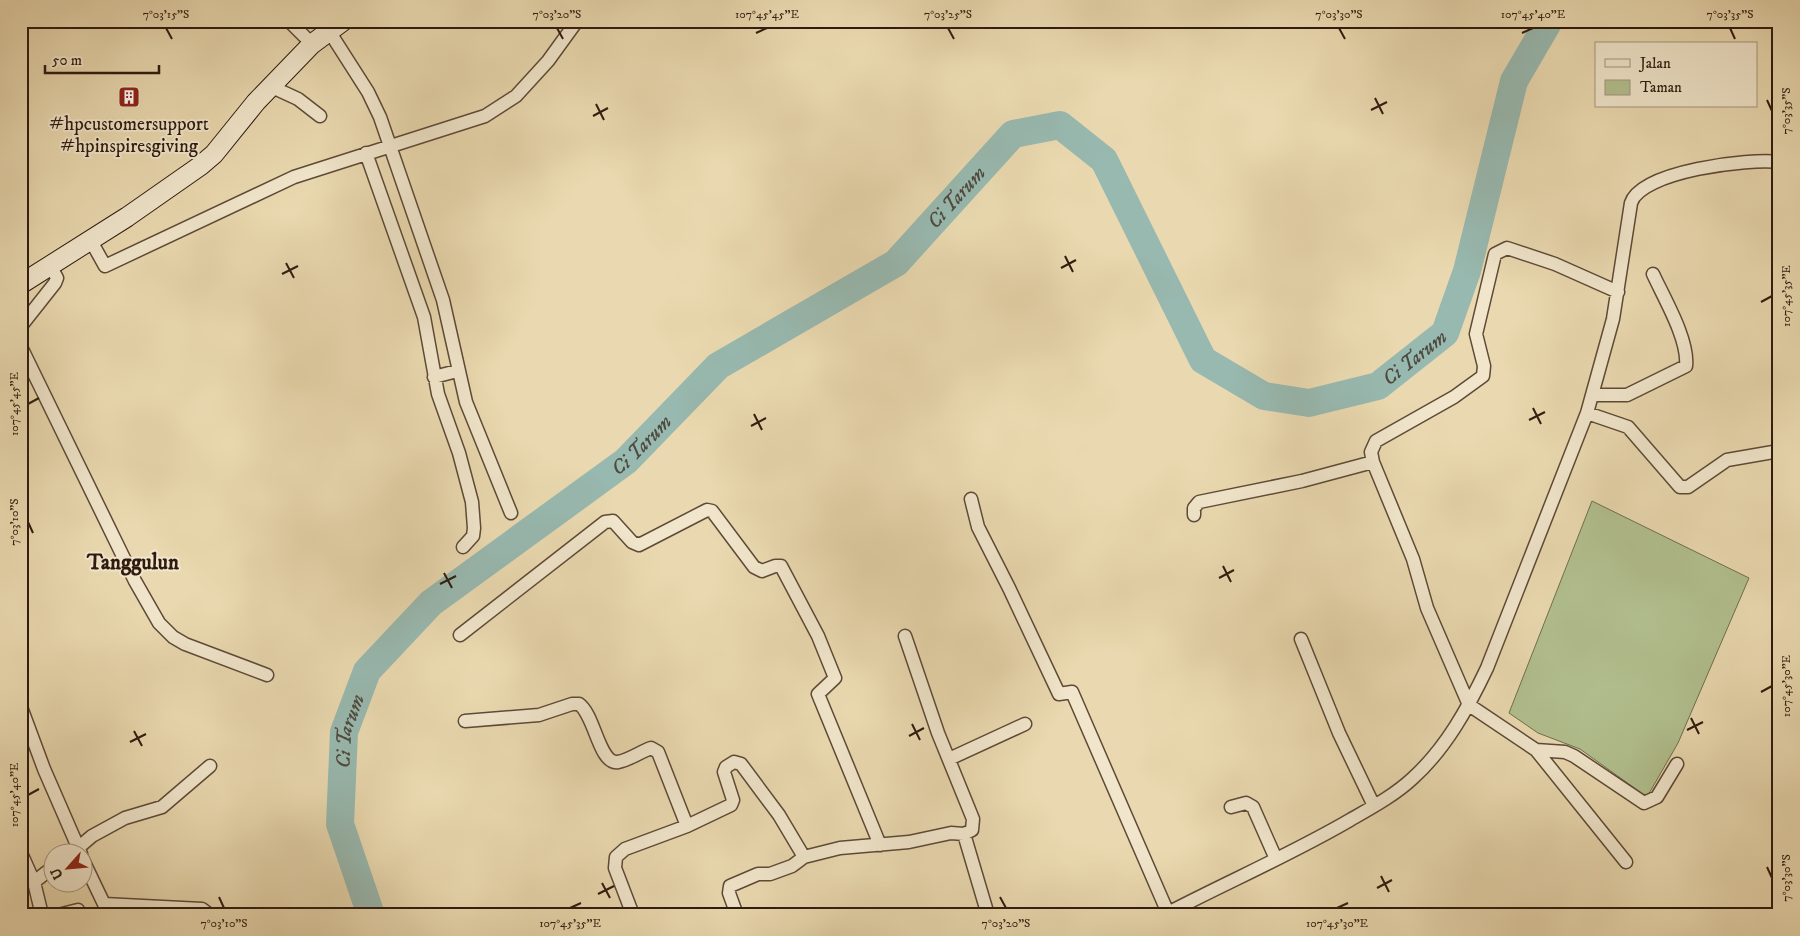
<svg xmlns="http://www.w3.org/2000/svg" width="1800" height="936" font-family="'IM FELL DW Pica',serif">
	<rect width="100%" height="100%" fill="#ead9b0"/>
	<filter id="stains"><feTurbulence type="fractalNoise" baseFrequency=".004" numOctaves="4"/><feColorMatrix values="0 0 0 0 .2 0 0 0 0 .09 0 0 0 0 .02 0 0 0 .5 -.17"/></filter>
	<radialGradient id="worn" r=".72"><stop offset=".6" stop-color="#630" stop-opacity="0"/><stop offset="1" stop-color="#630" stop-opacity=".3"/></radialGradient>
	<!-- green -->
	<path fill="#b2c08f" stroke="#706e4f" d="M1592 501 1749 578 1678 743 1647 797 1580 749 1538 733 1509 713Z"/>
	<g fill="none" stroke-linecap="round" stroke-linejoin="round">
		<!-- river -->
		<path stroke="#98b9b0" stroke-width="28" id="s1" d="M371 915 340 824 344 732 367 671 431 603 626 461 718 366 896 263 1013 134 1060 125 1104 160 1203 360 1264 396 1309 403 1378 386 1445 333 1467 271 1514 81 1549 21"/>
		<!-- street casing -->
		<g stroke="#5d4a37" stroke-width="15">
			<path id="street" d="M289 21 312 44
				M329 31 368 92 380 117 443 300 466 402 511 513
				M272 87 298 99 320 116
				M366 153 424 317 438 394 459 453 472 502 474 528 473 536 463 547
				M91 241 105 266 294 177 485 116 516 96 548 61 577 21
				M1618 292 1555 264 1507 248 1495 254 1476 334 1484 366 1483 376 1454 397 1376 441 1371 452 1373 462 1413 559 1427 608 1469 705 1536 750 1626 862
				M21 326 55 283 57 278 51 267
				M21 347 135 581 159 623 173 637 185 644 267 675
				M434 377 457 371
				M1592 395H1627L1686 366C1689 340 1664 298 1653 274
				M1587 413 1628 427 1680 487H1688L1727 460 1779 451
				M971 499 978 527 1009 588 1059 694 1072 692 1168 913
				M1194 515V508L1199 502 1302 481 1373 462
				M460 635 605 522 613 521 632 542 639 545 707 510 712 511 754 567 762 571 775 566H781L818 636 835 678 818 694 880 845
				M905 636 938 733 973 819 972 830 964 834 988 915
				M1301 639 1339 733 1374 806
				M21 707 44 769 81 854
				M465 721 539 715 572 704H579C595 715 599 765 618 762 629 760 640 752 651 748L658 752 687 826
				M1536 750 1565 752 1574 756 1644 803 1657 797 1677 764
				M949 759 1025 724
				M1231 807 1246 803 1253 807 1276 859
				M21 853 34 882
				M71 854 92 836 125 818 162 807 210 766
				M82 858 104 904 202 909 210 915
				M42 915 34 882 52 868
				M58 915 78 910
				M633 915 615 868 616 857 625 849 687 826 731 805 733 800 724 772 726 767 734 762 741 764 779 815 804 857
				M737 915 729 893 730 886 758 874H770L792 866 804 857 840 848 909 842 951 833 964 834
				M1164 915C1225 883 1290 855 1350 820 1371 808 1395 795 1413 778 1446 748 1468 708 1487 668L1587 413 1613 319 1631 203C1641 171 1749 158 1779 162"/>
		</g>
		<!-- secondary casing -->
		<g stroke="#2e1b0f" stroke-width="21">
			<path id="secondary" d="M21 284 127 217 200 166 214 154 256 102 312 44 343 21"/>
		</g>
		<!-- street -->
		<use href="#street" stroke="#f1e6cc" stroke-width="12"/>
		<!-- secondary -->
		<use href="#secondary" stroke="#f1e6cc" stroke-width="19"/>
	</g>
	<!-- ticks -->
	<path fill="none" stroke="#2e1b0f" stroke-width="2" d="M166 28 172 39M557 28 563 39M948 28 954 39M1339 28 1345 39M1730 28 1735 39M756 33 767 28M1522 33 1533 28M1375 98 1383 114M1767 100 1772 111M596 104 604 120M1371 110 1387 102M593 116 608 108M1065 256 1073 272M286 263 294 278M1061 268 1076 260M282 274 298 266M1761 302 1772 296M28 404 39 398M1533 408 1541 424M754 414 762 430M1529 420 1545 412M751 426 766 418M28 522 33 533M1223 566 1231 582M444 573 452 588M1219 578 1234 570M440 584 456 576M1761 692 1772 686M1691 718 1699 734M912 724 920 740M1687 730 1703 722M134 731 142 746M909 736 924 728M130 742 146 734M28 795 39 789M1767 867 1772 878M1381 876 1389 892M602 883 610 898M1377 888 1392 880M598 894 614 886M219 897 224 908M1000 897 1006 908M570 908 581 903M1337 908 1348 903"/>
	<!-- icons -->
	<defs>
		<g id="building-square" transform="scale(1.125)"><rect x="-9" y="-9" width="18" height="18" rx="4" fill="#8f2418" stroke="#f1e6cc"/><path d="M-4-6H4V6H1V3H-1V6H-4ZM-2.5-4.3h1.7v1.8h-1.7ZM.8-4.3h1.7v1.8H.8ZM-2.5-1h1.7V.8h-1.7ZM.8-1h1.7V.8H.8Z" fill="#fff"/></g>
	</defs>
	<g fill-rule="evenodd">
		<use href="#building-square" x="129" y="97"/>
	</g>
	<g text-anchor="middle" stroke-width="4" stroke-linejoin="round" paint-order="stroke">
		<!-- poi labels -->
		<g font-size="19" fill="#2e1b0f" stroke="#f1e6cc">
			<text x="129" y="130">#hpcustomersupport<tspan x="129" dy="22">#hpinspiresgiving</tspan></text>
		</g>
		<!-- water labels -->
		<g font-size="20" font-style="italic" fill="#4e4a3f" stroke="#f1e6cc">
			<text dy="7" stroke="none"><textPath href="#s1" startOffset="1015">Ci Tarum</textPath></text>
			<text dy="7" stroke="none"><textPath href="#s1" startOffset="1661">Ci Tarum</textPath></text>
			<text dy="7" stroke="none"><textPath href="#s1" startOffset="610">Ci Tarum</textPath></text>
			<text dy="7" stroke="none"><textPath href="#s1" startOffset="190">Ci Tarum</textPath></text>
		</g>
		<!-- quarter labels -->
		<g font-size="21" font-weight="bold" fill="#2e1b0f" stroke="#f1e6cc">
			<text x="133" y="569">Tanggulun</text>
		</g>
	</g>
	<!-- margin -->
	<rect width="1800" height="936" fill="none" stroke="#ead9b0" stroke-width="55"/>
	<!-- legend -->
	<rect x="1595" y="42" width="162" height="65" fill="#f1e6cc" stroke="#a39580"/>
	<rect x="1605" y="59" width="25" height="8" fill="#f1e6cc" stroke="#a39580"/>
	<text x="1640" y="68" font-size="15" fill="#2e1b0f">Jalan</text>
	<rect x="1605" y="80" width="25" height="15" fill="#b2c08f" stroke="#a39580"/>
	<text x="1640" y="92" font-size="15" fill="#2e1b0f">Taman</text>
	<!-- north arrow -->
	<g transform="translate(68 868) rotate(243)"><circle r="24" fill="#f1e6cc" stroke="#a39580"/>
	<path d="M0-4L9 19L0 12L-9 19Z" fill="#8f2418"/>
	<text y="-8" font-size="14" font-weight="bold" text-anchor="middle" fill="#2e1b0f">U</text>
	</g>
	<!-- scale -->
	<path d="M45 65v8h114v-8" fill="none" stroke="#2e1b0f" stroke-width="2.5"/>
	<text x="52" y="65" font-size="15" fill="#2e1b0f" stroke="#f1e6cc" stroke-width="4" paint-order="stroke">50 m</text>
	<rect x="28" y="28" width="1744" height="880" fill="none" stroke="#2e1b0f" stroke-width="2"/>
	<g font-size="12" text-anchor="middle" fill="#2e1b0f">
		<text x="166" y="18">7°03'15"S</text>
		<text x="557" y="18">7°03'20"S</text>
		<text x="767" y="18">107°45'45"E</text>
		<text x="948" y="18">7°03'25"S</text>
		<text x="1339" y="18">7°03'30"S</text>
		<text x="1533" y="18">107°45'40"E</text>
		<text x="1730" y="18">7°03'35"S</text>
		<text transform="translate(1786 111) rotate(-90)" y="4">7°03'35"S</text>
		<text transform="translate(1786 296) rotate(-90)" y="4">107°45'35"E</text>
		<text transform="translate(14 404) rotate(-90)" y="4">107°45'45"E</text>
		<text transform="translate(14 522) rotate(-90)" y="4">7°03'10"S</text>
		<text transform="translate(1786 686) rotate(-90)" y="4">107°45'30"E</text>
		<text transform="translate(14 795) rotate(-90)" y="4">107°45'40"E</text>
		<text transform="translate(1786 878) rotate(-90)" y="4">7°03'30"S</text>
		<text x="224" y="927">7°03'10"S</text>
		<text x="570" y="927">107°45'35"E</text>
		<text x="1006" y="927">7°03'20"S</text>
		<text x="1337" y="927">107°45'30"E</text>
	</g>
	<rect width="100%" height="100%" filter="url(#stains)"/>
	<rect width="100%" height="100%" fill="url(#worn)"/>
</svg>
